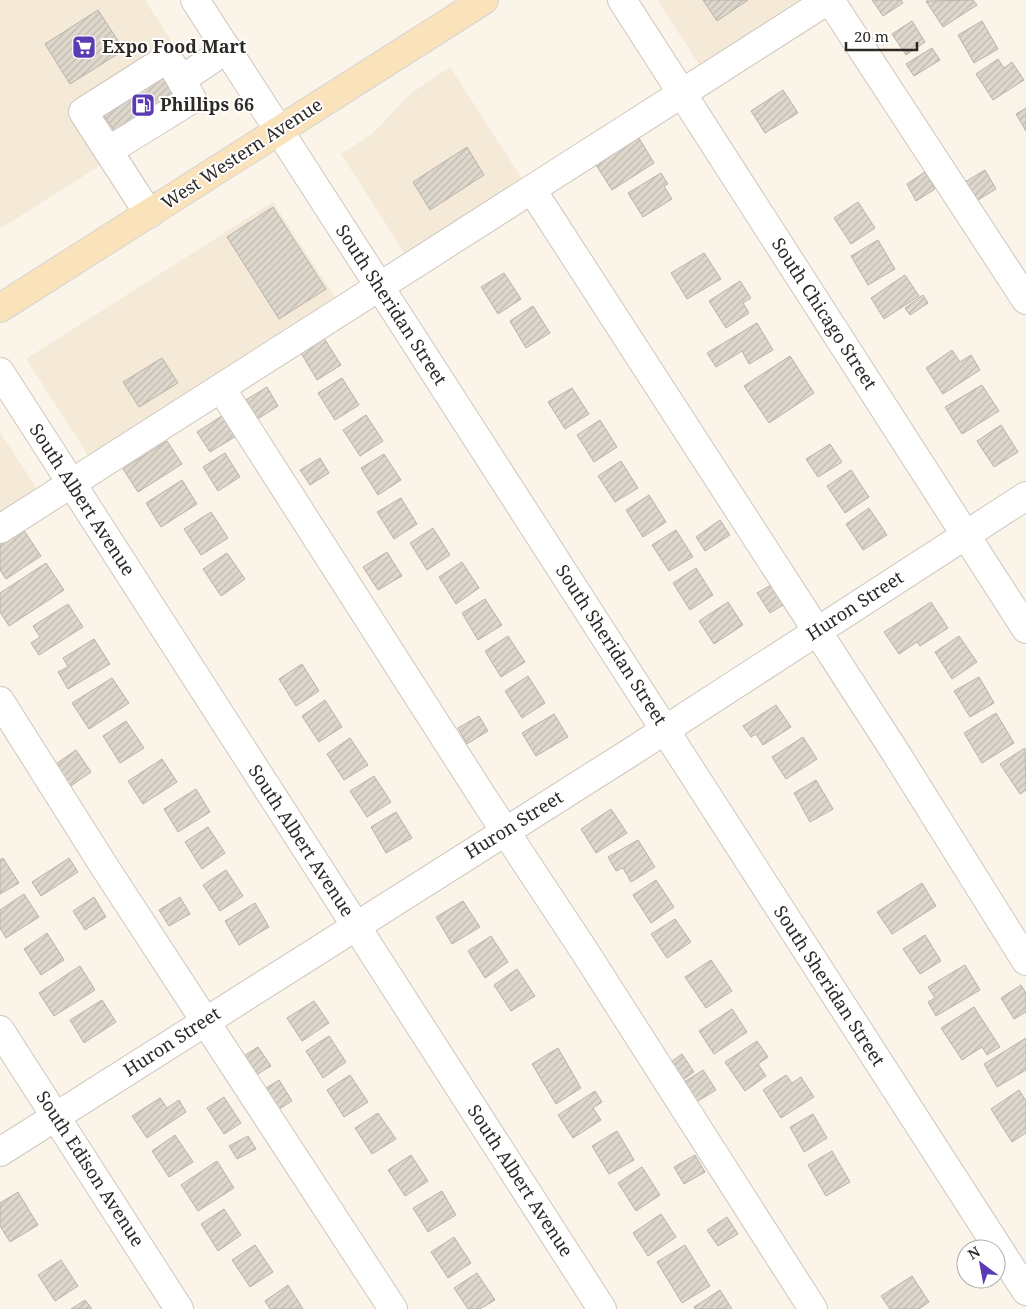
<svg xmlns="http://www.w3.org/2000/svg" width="1026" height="1309" font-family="'Noto Serif',serif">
	<defs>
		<pattern id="building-hatch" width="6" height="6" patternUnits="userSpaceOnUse" patternTransform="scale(1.25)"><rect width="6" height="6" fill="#ddd7cc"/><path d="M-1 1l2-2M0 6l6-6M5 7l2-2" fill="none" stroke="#beb9af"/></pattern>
	</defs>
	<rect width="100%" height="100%" fill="#fbf4e9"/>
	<!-- built -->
	<path fill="#f5ead8" d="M0 0H145L208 97 0 229Z
		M657 0H817L705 73Z
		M450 67 524 182 407 257 341 154 373 133 410 94Z
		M273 202 337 300 90 458 26 359Z
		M0 432 39 492 0 516Z"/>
	<!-- building -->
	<path fill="url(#building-hatch)" stroke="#bab3a9" d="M703 0H748L717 21Z
		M872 0H901L903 3 883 16Z
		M973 0 977 5 943 27 926 1Z
		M98 10 124 50 70 84 45 44Z
		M912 21 925 42 906 55 892 34Z
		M982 21 998 49 974 63 958 35Z
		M932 48 940 60 914 76 906 64Z
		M998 59 1004 68 1012 62 1024 80 993 100 976 74Z
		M168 74 182 94 118 136 104 116Z
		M783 90 798 113 765 133 751 111Z
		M1026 108V131L1016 114Z
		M639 138 654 163 612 190 596 165Z
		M467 147 484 175 430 210 413 182Z
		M985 170 996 189 971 204 960 185Z
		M925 172 935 189 916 201 907 184Z
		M661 173 668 184 664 186 672 199 643 217 628 193Z
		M858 202 875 228 851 244 834 218Z
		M273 207 326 289 279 319 227 237Z
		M878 240 895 269 868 285 851 256Z
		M704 253 721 279 687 299 671 273Z
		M504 273 521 299 498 314 481 287Z
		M905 275 919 296 884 319 871 298Z
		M740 281 751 298 743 303 749 313 726 328 709 301Z
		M923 295 928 303 910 315 905 308Z
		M533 306 550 333 526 348 510 321Z
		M757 323 773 350 749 364 742 351 716 367 707 353Z
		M324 338 341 365 317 380 301 353Z
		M952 350 960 362 971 355 980 370 943 394 926 368Z
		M790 356 814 393 769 423 744 386Z
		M162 358 178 383 139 407 123 382Z
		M342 378 359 405 335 420 318 393Z
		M982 385 999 411 962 434 945 407Z
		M267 387 278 406 253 422 241 403Z
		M572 388 589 414 565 429 548 402Z
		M225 414 238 435 210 452 197 432Z
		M366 415 383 441 360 456 343 430Z
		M600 420 617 447 594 462 577 435Z
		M1001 425 1018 452 994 467 977 441Z
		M167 441 182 464 138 492 123 469Z
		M830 444 842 462 818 477 806 459Z
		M225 453 240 477 218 491 203 467Z
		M384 454 401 480 378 495 361 468Z
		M320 458 329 473 310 485 300 470Z
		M621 461 638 488 615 502 598 476Z
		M851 470 869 497 845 513 827 486Z
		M182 480 197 504 161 527 146 503Z
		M649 495 666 522 643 537 626 510Z
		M401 498 417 524 394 539 377 512Z
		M869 508 887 535 863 550 846 524Z
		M211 512 228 538 201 555 184 529Z
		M720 520 730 535 705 551 696 537Z
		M21 526 41 556 6 579 0 570V540Z
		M433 528 450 555 427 570 410 543Z
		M676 530 693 557 669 571 652 545Z
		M387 552 402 576 378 590 363 567Z
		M227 553 245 579 221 596 203 569Z
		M462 562 479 588 456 604 439 577Z
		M46 563 64 590 9 626 0 612V593Z
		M696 568 713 595 690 610 673 583Z
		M771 585 783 605 770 613 757 593Z
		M485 599 502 625 478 640 462 613Z
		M728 602 743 625 714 644 699 621Z
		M931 602 948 628 920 646 917 642 899 654 884 632Z
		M68 604 83 627 39 655 31 643 40 637 33 626Z
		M508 636 525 662 501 677 485 651Z
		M959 636 977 662 952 679 935 652Z
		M94 639 110 664 68 689 58 672 68 667 63 658Z
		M302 664 319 691 296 706 279 679Z
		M528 676 545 703 522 718 505 691Z
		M979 677 994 703 970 717 954 691Z
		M112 678 129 703 89 729 72 703Z
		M325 700 342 727 319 742 302 716Z
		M776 705 791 727 763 745 756 734 751 737 743 726Z
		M996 713 1014 743 982 763 964 733Z
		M554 714 568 737 536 756 522 733Z
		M479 716 488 731 467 744 458 728Z
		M126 721 144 748 120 763 103 736Z
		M803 737 817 759 786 779 772 757Z
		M350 738 368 765 344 780 327 754Z
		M1025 748 1026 790 1020 794 1000 764Z
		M76 750 91 772 68 788 53 766Z
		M162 759 177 782 143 804 128 781Z
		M374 776 391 802 367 817 350 791Z
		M816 780 833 809 810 822 794 793Z
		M196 789 210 812 178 832 164 809Z
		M611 809 627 833 596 853 581 829Z
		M396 812 412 838 386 853 371 827Z
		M208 827 225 853 202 869 185 842Z
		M638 840 655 867 631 882 623 868 616 871 608 857Z
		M3 858 19 883 0 894V860Z
		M69 858 78 872 41 896 32 882Z
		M226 870 243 896 220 911 203 885Z
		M656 880 674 907 651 923 633 895Z
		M922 883 936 906 892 934 877 912Z
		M24 894 39 917 6 938 0 928V910Z
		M94 897 106 917 85 930 73 911Z
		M180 897 190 914 169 926 159 910Z
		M463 901 480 927 452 944 436 917Z
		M255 903 269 927 239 945 225 921Z
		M675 919 691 942 667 958 651 934Z
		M47 933 64 960 41 975 24 949Z
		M925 935 941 961 920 974 903 949Z
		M491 936 508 962 485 978 468 951Z
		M711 960 732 991 706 1008 685 977Z
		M965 965 980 990 936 1016 928 1002 935 998 928 987Z
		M80 966 95 990 54 1016 39 993Z
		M517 969 535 996 511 1011 494 985Z
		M1021 985 1026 993V1012L1014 1019 1001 998Z
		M102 1000 116 1022 84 1043 70 1020Z
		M314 1001 329 1023 302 1041 287 1018Z
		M974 1007 1000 1047 987 1055 982 1047 962 1060 941 1028Z
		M732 1009 747 1032 714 1054 699 1031Z
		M329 1036 346 1062 323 1078 306 1051Z
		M1026 1038V1070L997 1087 984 1064Z
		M757 1041 768 1057 758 1064 766 1076 745 1091 725 1062Z
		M258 1047 271 1066 251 1078 239 1059Z
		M558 1048 581 1088 556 1104 532 1064Z
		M682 1054 694 1072 676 1085 664 1067Z
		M703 1070 716 1090 693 1104 681 1084Z
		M350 1075 368 1102 344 1117 327 1090Z
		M786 1075 792 1083 801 1077 814 1097 781 1118 763 1090Z
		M279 1080 292 1101 273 1113 260 1092Z
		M1019 1090 1026 1101V1133L1012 1142 991 1109Z
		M595 1091 602 1102 593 1108 601 1120 573 1138 558 1115Z
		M224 1097 241 1123 224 1134 207 1108Z
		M160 1098 167 1108 179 1100 186 1112 147 1138 132 1116Z
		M378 1113 396 1139 372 1154 355 1128Z
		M813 1114 827 1138 804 1152 790 1127Z
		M617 1131 634 1160 609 1174 592 1146Z
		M175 1135 193 1162 169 1177 152 1151Z
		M248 1136 256 1149 237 1159 229 1146Z
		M832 1151 850 1182 826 1196 808 1165Z
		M411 1155 428 1181 405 1196 388 1170Z
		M695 1155 705 1172 684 1184 674 1167Z
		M217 1161 234 1188 198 1211 181 1185Z
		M642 1167 660 1195 636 1211 618 1183Z
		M442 1191 456 1215 428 1232 413 1208Z
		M18 1192 38 1225 10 1242 0 1226V1203Z
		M224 1209 241 1235 218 1251 201 1224Z
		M661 1214 676 1237 648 1256 633 1233Z
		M727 1217 738 1234 718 1246 707 1230Z
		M454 1237 471 1263 448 1278 431 1252Z
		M255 1245 273 1272 250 1287 232 1260Z
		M685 1245 710 1286 682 1303 657 1262Z
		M61 1260 78 1286 55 1301 38 1275Z
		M477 1273 495 1300 480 1309H468L454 1288Z
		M912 1276 929 1302 919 1309H890L881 1296Z
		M288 1285 303 1309H270L265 1301Z
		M720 1290 732 1309H695L694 1307Z
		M85 1300 92 1309H71Z"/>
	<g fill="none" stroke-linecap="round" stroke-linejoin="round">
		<!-- minor casing -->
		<g stroke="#cec7bd" stroke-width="30">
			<path id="minor" d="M195 0 1026 1291
				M622 0 1026 629
				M830 0 1026 300
				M108 151 192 99 181 80
				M532 190 894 750 1026 961
				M149 214 83 112 168 58 181 80 227 49
				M0 372 602 1309
				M221 388 484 799 585 952 813 1309
				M0 529 828 0
				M0 701 104 866 393 1309
				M0 1030 179 1309
				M0 1152 631 752 1026 496"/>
		</g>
		<!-- major casing -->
		<g stroke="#d5d4d4" stroke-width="30">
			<path id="major" d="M0 308 484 0"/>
		</g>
		<!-- minor -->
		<use href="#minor" stroke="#fff" stroke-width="28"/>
		<!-- major -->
		<use href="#major" stroke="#fae2bb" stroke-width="28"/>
	</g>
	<!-- icons -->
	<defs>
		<g id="supermarket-square" transform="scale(1.25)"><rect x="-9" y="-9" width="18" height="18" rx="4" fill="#5b3bb4" stroke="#fff"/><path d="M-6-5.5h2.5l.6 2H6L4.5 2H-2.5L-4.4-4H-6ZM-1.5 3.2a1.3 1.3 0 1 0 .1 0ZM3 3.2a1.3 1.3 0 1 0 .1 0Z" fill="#fff"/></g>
		<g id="fuel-square" transform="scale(1.25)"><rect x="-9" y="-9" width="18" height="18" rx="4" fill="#5b3bb4" stroke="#fff"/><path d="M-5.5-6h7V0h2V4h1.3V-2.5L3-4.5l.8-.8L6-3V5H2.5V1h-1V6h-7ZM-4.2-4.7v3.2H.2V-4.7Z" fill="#fff"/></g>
	</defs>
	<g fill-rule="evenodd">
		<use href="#supermarket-square" x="84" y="47"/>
		<use href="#fuel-square" x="143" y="105"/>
	</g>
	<g text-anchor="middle" stroke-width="4" stroke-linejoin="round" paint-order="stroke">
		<!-- poi labels -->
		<g font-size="18" font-weight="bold" fill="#2d2a26" stroke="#fff" text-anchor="start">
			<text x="102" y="53">Expo Food Mart</text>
			<text x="160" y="111">Phillips 66</text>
		</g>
		<!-- street labels -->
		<g font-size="18" fill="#2d2a26" stroke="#fff">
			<text transform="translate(242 154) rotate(-33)" y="6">West Western Avenue</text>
			<text transform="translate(391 305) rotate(57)" y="6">South Sheridan Street</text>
			<text transform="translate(824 314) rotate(57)" y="6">South Chicago Street</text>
			<text transform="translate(82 500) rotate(57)" y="6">South Albert Avenue</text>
			<text transform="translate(855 606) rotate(-33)" y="6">Huron Street</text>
			<text transform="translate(611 645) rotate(57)" y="6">South Sheridan Street</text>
			<text transform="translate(514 825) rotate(-32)" y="6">Huron Street</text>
			<text transform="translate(301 841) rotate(57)" y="6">South Albert Avenue</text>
			<text transform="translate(829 986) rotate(57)" y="6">South Sheridan Street</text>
			<text transform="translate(172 1042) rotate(-33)" y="6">Huron Street</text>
			<text transform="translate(90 1169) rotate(57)" y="6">South Edison Avenue</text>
			<text transform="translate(520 1181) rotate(57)" y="6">South Albert Avenue</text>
		</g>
	</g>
	<!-- north arrow -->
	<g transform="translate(981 1264) rotate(328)"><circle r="24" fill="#ffffff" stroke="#abaaa8"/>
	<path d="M0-4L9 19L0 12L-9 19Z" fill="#5b3bb4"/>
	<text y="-8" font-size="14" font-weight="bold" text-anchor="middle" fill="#2d2a26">N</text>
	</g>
	<!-- scale -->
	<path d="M846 42v8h71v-8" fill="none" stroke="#2d2a26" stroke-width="2.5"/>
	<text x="854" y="42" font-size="15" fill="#2d2a26" stroke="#ffffff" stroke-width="4" paint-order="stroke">20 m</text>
</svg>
